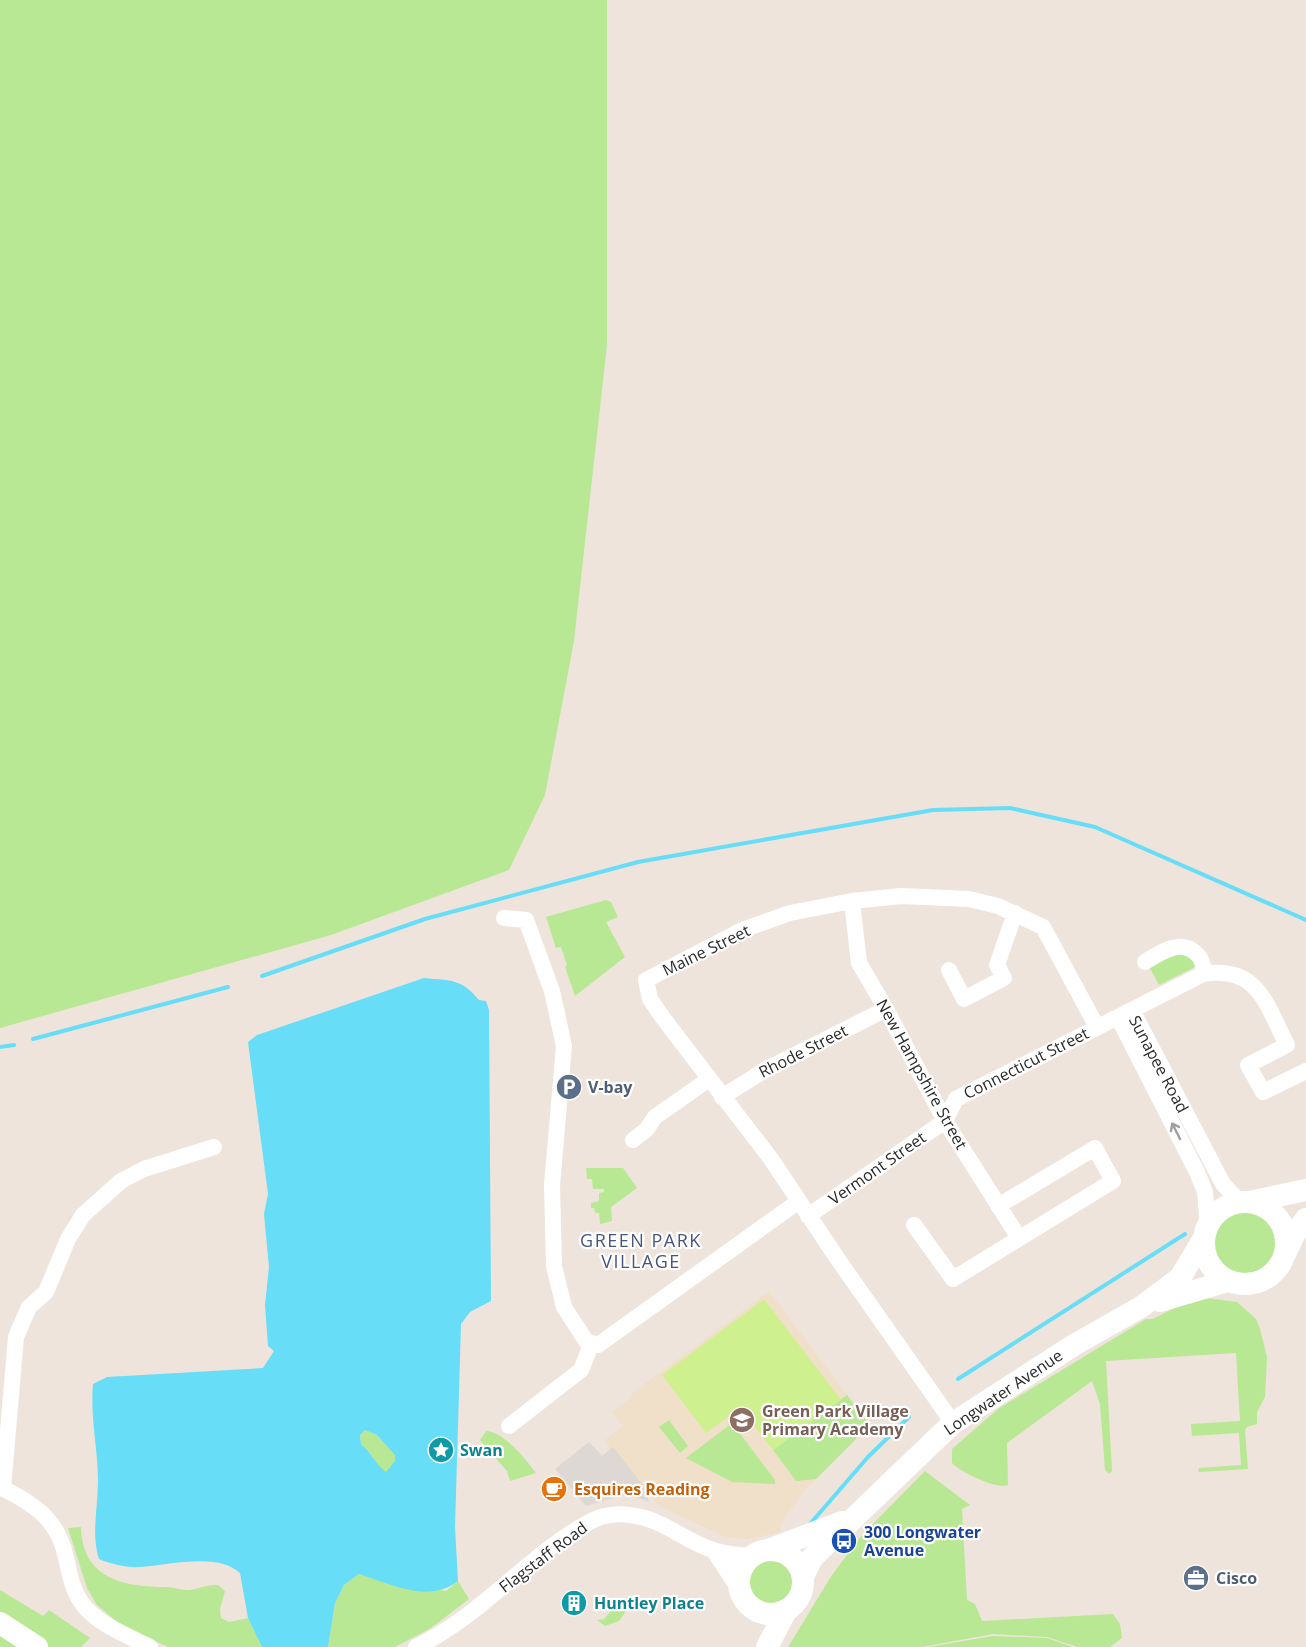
<svg xmlns="http://www.w3.org/2000/svg" width="1306" height="1647" font-family="'Open Sans',sans-serif">
	<rect width="100%" height="100%" fill="#eee4db"/>
	<!-- education -->
	<path fill="#f0e0ca" d="M769 1291 870 1425 804 1491 780 1525V1532L748 1539 725 1537 661 1507 637 1485 607 1448 609 1446 605 1440 623 1426 612 1412 632 1397 630 1395Z"/>
	<!-- green -->
	<path fill="#b8e894" d="M0 0H607V345L574 641 545 795 509 870 331 935 0 1028Z
		M606 900 611 902 618 917 606 922 625 957 575 996 565 967 567 965 561 947 556 948 546 917Z
		M1178 949 1201 964 1159 985 1147 963Z
		M586 1168H623L637 1188 611 1207 612 1221 600 1224 599 1213H595L594 1208H591V1203L599 1201V1193L604 1192V1189H593L592 1179H587Z
		M1212 1243a33 33 0 1 1 66 0a33 33 0 1 1-66 0Z
		M1206 1298 1237 1302 1256 1319 1260 1329 1267 1357 1265 1397 1257 1412V1424L1247 1427 1245 1430 1248 1469 1198 1472 1199 1468 1241 1465 1239 1433 1192 1436 1191 1424 1240 1421 1236 1353 1106 1361 1112 1471 1109 1474 1105 1470 1100 1404 1092 1381 1007 1443 1008 1485C998 1490 960 1472 952 1463V1449L998 1409 1146 1319H1153L1180 1305Z
		M847 1395 870 1425 816 1479 796 1481 773 1450Z
		M669 1420 688 1446 680 1453 659 1427Z
		M732 1423 775 1480V1484L732 1482 686 1458Z
		M365 1430 377 1435 396 1455 395 1461 386 1473C375 1464 372 1453 361 1444L360 1435Z
		M486 1431C503 1431 526 1459 536 1473L510 1481 507 1471 480 1440Z
		M925 1471 970 1505 962 1509 967 1600 975 1604 982 1621 1113 1614 1120 1624 1122 1638 1110 1647H1078L1047 1637 993 1634 922 1647H788L832 1575 862 1535Z
		M81 1527C82 1580 126 1587 167 1587 174 1587 180 1590 186 1590 197 1590 207 1584 218 1585L225 1591 220 1609 221 1618 229 1622 248 1618 262 1647H168L121 1625 97 1605 87 1588 68 1528Z
		M746 1581a26 26 0 1 1 52 0a26 26 0 1 1-52 0Z
		M359 1574 446 1591 458 1581 469 1599 431 1628 395 1647H328L335 1603 344 1585Z
		M0 1590 43 1616 49 1610 90 1638 81 1647H0Z
		M625 1601H633L619 1621 605 1626 597 1620 604 1619 616 1605Z
		M993 1636 1047 1638 1073 1647H928Z"/>
	<!-- pitch -->
	<path fill="#cff08f" d="M764 1299 841 1400 773 1450 740 1408 706 1433 662 1375Z"/>
	<!-- plaza -->
	<path fill="#ddd8d3" d="M589 1442 602 1456 613 1447 645 1488 649 1502 633 1496H620L586 1506 555 1469Z"/>
	<!-- water -->
	<path fill="#67ddf7" fill-rule="evenodd" d="M424 978C451 981 461 978 479 1000L486 1001 489 1010 491 1301 470 1312 461 1324 455 1527 458 1581C429 1604 391 1584 359 1574L344 1585 335 1603 328 1647H262L248 1618 240 1573C218 1552 168 1565 140 1567 127 1568 111 1564 99 1559 91 1535 98 1507 98 1481 98 1449 90 1417 93 1384L107 1377 263 1368 274 1351 268 1346 265 1305 269 1267 264 1214 268 1194 248 1042 257 1035ZM365 1430 377 1435 395 1455V1461L386 1472C375 1464 372 1453 361 1444L360 1435Z"/>
	<g fill="none" stroke-linecap="round" stroke-linejoin="round">
		<!-- stream -->
		<path stroke="#67ddf7" stroke-width="4" d="M262 976 425 919 638 862 933 810 1010 808 1095 827 1306 920
			M33 1039 228 987
			M0 1047 14 1045
			M958 1379 1185 1234
			M810 1524 868 1457 909 1417"/>
		<!-- street -->
		<path stroke="#fff" stroke-width="16" d="M852 901 859 963 886 1009 945 1121 1019 1238
			M504 918 526 920 552 991 564 1046 552 1185 554 1266 564 1307 586 1341 598 1345 799 1201
			M1145 962C1153 957 1162 951 1172 948 1189 943 1206 956 1203 974
			M949 970 964 999 1004 978 997 965 1015 913
			M1132 1010 1223 1184 1240 1202
			M1118 1017 1197 1172 1205 1192 1208 1226
			M722 1097 765 1070 886 1009
			M633 1140 646 1130 655 1117 709 1079
			M808 1216 945 1121 956 1099 1203 974C1258 965 1266 1004 1287 1045L1248 1065 1263 1092 1306 1071
			M914 1225 953 1279 1113 1181 1095 1148 998 1206
			M953 1423 837 1258 771 1159 663 1018 650 999 646 980 742 930 790 913 852 901 901 896 969 899 998 906 1043 927 1097 1027
			M509 1426 581 1370 591 1345
			M0 1487C31 1502 57 1518 65 1554 69 1570 71 1587 81 1602 96 1624 127 1635 150 1647
			M3 1489 16 1337 29 1307 46 1292 68 1239 83 1215 121 1181 144 1169 214 1147
			M714 1551 741 1592
			M416 1647C483 1615 529 1554 591 1521 605 1514 621 1513 636 1516 665 1521 688 1543 716 1551 727 1554 740 1555 752 1557"/>
		<!-- secondary -->
		<path stroke="#fff" stroke-width="22" d="M1204 1243a41 41 0 1 1 82 0a41 41 0 1 1-82 0Z
			M1249 1202 1306 1190
			M1285 1254 1294 1235 1306 1219
			M1160 1301 1228 1281
			M768 1550 842 1522
			M739 1582a32 32 0 1 1 64 0a32 32 0 1 1-64 0Z
			M803 1577 812 1558 953 1423 1074 1345 1141 1307 1180 1278 1204 1238
			M0 1623 37 1647
			M767 1647 786 1611"/>
	</g>
	<!-- one-way arrows -->
	<defs><path id="oneway-shaft" d="M-6 0H5M1.5-3L5.5 0L1.5 3" fill="none" stroke-width="1.6" stroke-linecap="round" stroke-linejoin="round" transform="scale(1.5)"/></defs>
	<use stroke="#9f9f9f" href="#oneway-shaft" transform="translate(1176 1131) rotate(-117)"/>
	<!-- icons -->
	<defs>
		<g id="parking-disc" transform="scale(1.35)"><circle r="9.5" fill="#5c6f8a" stroke="#fff"/><path d="M-3.5-5.5H1a3.5 3.5 0 0 1 0 7H-1V5.5H-3.5ZM-1-3.4V-.6H.8a1.4 1.4 0 0 0 0-2.8Z" fill="#fff"/></g>
		<g id="school-disc" transform="scale(1.35)"><circle r="9.5" fill="#8d6e63" stroke="#fff"/><path d="M0-5L7-2L0 1L-7-2ZM-4 1L0 2.5L4 1V4Q0 6-4 4Z" fill="#fff"/></g>
		<g id="sight-disc" transform="scale(1.35)"><circle r="9.5" fill="#0f9aa8" stroke="#fff"/><path d="M0-6L1.8-2.2L6-1.7L2.9 1.2L3.7 5.4L0 3.3L-3.7 5.4L-2.9 1.2L-6-1.7L-1.8-2.2Z" fill="#fff"/></g>
		<g id="cafe-disc" transform="scale(1.35)"><circle r="9.5" fill="#e8710a" stroke="#fff"/><path d="M-5.5-4.5H6V0H3Q3 3.5 0 3.5H-2.5Q-5.5 3.5-5.5 0ZM3-3.2v2h1.7v-2ZM-6 4.5H4V6H-6Z" fill="#fff"/></g>
		<g id="bus-disc" transform="scale(1.35)"><circle r="9.5" fill="#1a4fb4" stroke="#fff"/><path d="M-5-6H5V4H4V6H2V4H-2V6H-4V4H-5ZM-3.5-4V0h7V-4ZM-3.5 1.2v1.5H-2V1.2ZM2 1.2v1.5H3.5V1.2Z" fill="#fff"/></g>
		<g id="office-disc" transform="scale(1.35)"><circle r="9.5" fill="#5c6f8a" stroke="#fff"/><path d="M-6-3h4V-5.5h4V-3h4V5H-6ZM-1-4.5V-3h2v-1.5ZM-6 0V1H6V0Z" fill="#fff"/></g>
		<g id="building-disc" transform="scale(1.35)"><circle r="9.5" fill="#0f9aa8" stroke="#fff"/><path d="M-4-6H4V6H1V3H-1V6H-4ZM-2.5-4.3h1.7v1.8h-1.7ZM.8-4.3h1.7v1.8H.8ZM-2.5-1h1.7V.8h-1.7ZM.8-1h1.7V.8H.8Z" fill="#fff"/></g>
	</defs>
	<g fill-rule="evenodd">
		<use href="#parking-disc" x="569" y="1087"/>
		<use href="#school-disc" x="742" y="1420"/>
		<use href="#sight-disc" x="441" y="1450"/>
		<use href="#cafe-disc" x="554" y="1489"/>
		<use href="#bus-disc" x="844" y="1541"/>
		<use href="#office-disc" x="1196" y="1578"/>
		<use href="#building-disc" x="574" y="1603"/>
	</g>
	<g text-anchor="middle" stroke-width="4.5" stroke-linejoin="round" paint-order="stroke">
		<!-- street labels -->
		<g font-size="16" fill="#2a2a2a" stroke="#fff">
			<text transform="translate(706 950) rotate(-26)" y="6">Maine Street</text>
			<text transform="translate(803 1051) rotate(-27)" y="6">Rhode Street</text>
			<text transform="translate(1026 1063) rotate(-27)" y="6">Connecticut Street</text>
			<text transform="translate(1159 1064) rotate(62)" y="6">Sunapee Road</text>
			<text transform="translate(922 1074) rotate(61)" y="6">New Hampshire Street</text>
			<text transform="translate(877 1168) rotate(-35)" y="6">Vermont Street</text>
			<text transform="translate(1003 1392) rotate(-34)" y="6">Longwater Avenue</text>
			<text transform="translate(543 1557) rotate(-37)" y="6">Flagstaff Road</text>
		</g>
		<!-- service labels -->
		<g font-size="16" font-weight="bold" fill="#4e5e75" stroke="#fff" text-anchor="start">
			<text x="588" y="1093">V-bay</text>
			<text x="1216" y="1584">Cisco</text>
		</g>
		<!-- education labels -->
		<g font-size="16" font-weight="bold" fill="#785e54" stroke="#fff" text-anchor="start">
			<text x="762" y="1417">Green Park Village<tspan x="762" dy="18">Primary Academy</tspan></text>
		</g>
		<!-- culture labels -->
		<g font-size="16" font-weight="bold" fill="#0d838f" stroke="#fff" text-anchor="start">
			<text x="460" y="1456">Swan</text>
			<text x="594" y="1609">Huntley Place</text>
		</g>
		<!-- food labels -->
		<g font-size="16" font-weight="bold" fill="#c56008" stroke="#fff" text-anchor="start">
			<text x="574" y="1495">Esquires Reading</text>
		</g>
		<!-- transit labels -->
		<g font-size="16" font-weight="bold" fill="#164399" stroke="#fff" text-anchor="start">
			<text x="864" y="1538">300 Longwater<tspan x="864" dy="18">Avenue</tspan></text>
		</g>
		<!-- neighbourhood labels -->
		<g font-size="18" letter-spacing="1.5" fill="#47567f" stroke="#fff">
			<text x="641" y="1247">GREEN PARK<tspan x="641" dy="21">VILLAGE</tspan></text>
		</g>
	</g>
</svg>
